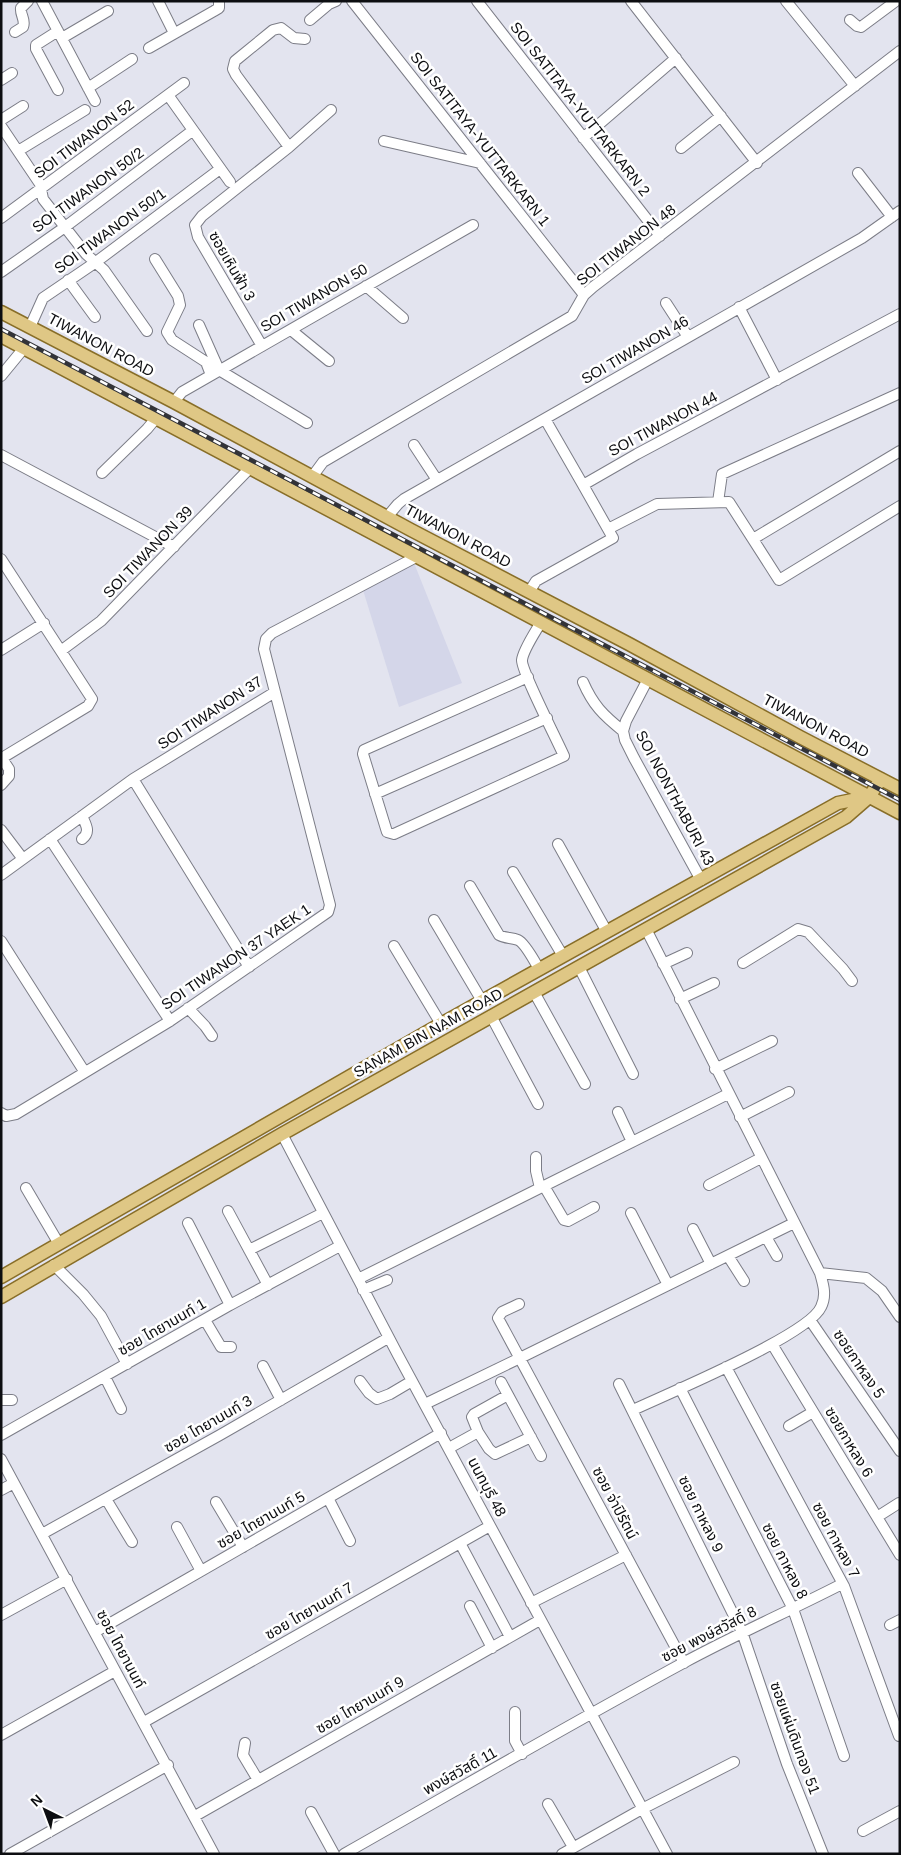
<svg xmlns="http://www.w3.org/2000/svg" width="901" height="1855" font-family="Helvetica,'Noto Sans Thai',sans-serif">
	<rect width="100%" height="100%" fill="#e3e4ef"/>
	<!-- built -->
	<path fill="#d4d6e9" d="M414 563 462 683 399 707 363 590Z"/>
	<g fill="none" stroke-linecap="round" stroke-linejoin="round">
		<!-- minor casing -->
		<g stroke="#7c7d87" stroke-width="12">
			<path id="minor" d="M42 1 95 101
				M158 1 174 33
				M352 1 584 295
				M477 1 660 236
				M631 1 757 163
				M786 1 855 86
				M310 20 329 4 336 1
				M850 20 857 26 861 27 896 1
				M15 32 23 27C26 20 20 15 21 8L28 1
				M62 38 108 11
				M149 48 214 11 219 8V1
				M1 80 12 73
				M88 88 132 59
				M58 90 36 49V45L58 31
				M168 95 230 182
				M1 120 23 106
				M1 126 40 184 43 199 86 254 104 270 147 331
				M583 138 676 58
				M384 141 480 163
				M289 147 236 75 233 69 235 61 273 30 281 28 294 38 305 39
				M681 148 721 116
				M18 151 85 110
				M858 173 892 217
				M1 218 184 83
				M155 259 178 296 180 305 167 332 172 340 206 362 211 375
				M1 272 65 227 192 131
				M68 280 95 317
				M366 286 403 318
				M666 303 688 337
				M739 307 777 380
				M199 325 219 370 307 423
				M30 327 43 298 96 262 220 169
				M291 330 329 361
				M262 346 198 237 195 225 202 216 289 147 331 110
				M1 376 24 348
				M174 402 182 392 473 225
				M545 419 583 485
				M414 445 437 480
				M1 455 174 547
				M102 473 147 429 157 417
				M312 477 323 462 572 316 584 295 593 287 900 51
				M718 502 722 474 900 393
				M387 517 398 504 404 499 862 238 900 211
				M608 529 657 504 729 502 779 580 900 506
				M753 539 900 451
				M1 559 92 699 88 706 2 758
				M529 592 536 581 613 538 583 485 637 454 900 314
				M1 650 44 623
				M62 650 101 621 250 468
				M528 677 364 750 363 754 387 832 394 834 564 756C557 740 521 670 522 660 523 650 536 631 541 622
				M583 682C593 705 603 715 623 731
				M623 731 625 740 634 758 701 880
				M623 731 626 721 648 679
				M1 757 9 769V776L1 785
				M133 779 249 967
				M375 794 547 718
				M1 830 23 859
				M50 839 170 1021
				M82 839C91 832 86 825 82 816
				M558 844 607 932
				M513 872 563 956
				M1 875 133 779 275 692 264 649 266 639 272 633 418 556
				M470 886 499 935C506 939 511 937 518 940 525 943 535 962 539 969
				M434 920 482 1001
				M1 941 84 1071
				M394 946 441 1024
				M743 963 798 929 808 932 843 969 852 981
				M663 964 687 953
				M579 967 633 1074
				M534 992 585 1084
				M680 999 714 983
				M188 1008 205 1026 212 1036
				M491 1016 538 1104
				M715 1069 772 1041
				M618 1112 632 1142
				M1 1113 6 1116 16 1114 170 1021 328 912 330 905 275 692
				M740 1117 789 1092
				M282 1134 398 1355 667 1854
				M536 1157V1171L540 1188
				M709 1185 761 1158
				M544 1186 564 1220 568 1221 594 1207
				M26 1188 59 1244
				M228 1211 268 1285
				M631 1213 668 1285
				M188 1223 230 1305
				M693 1229 711 1264
				M766 1237 777 1256
				M249 1250 323 1213
				M728 1256 744 1281
				M54 1265 83 1294 101 1316 127 1364
				M820 1273 866 1278 882 1291 900 1317
				M358 1279 728 1094
				M363 1290 387 1280
				M519 1304 502 1312 498 1318 684 1663
				M205 1320 221 1347H231
				M810 1320 900 1451
				M772 1344 900 1555
				M263 1366 281 1400
				M726 1367 844 1586 899 1736
				M105 1377 121 1409
				M360 1381 369 1393 377 1399 390 1394 412 1381
				M501 1382 541 1456
				M619 1384 742 1632 787 1764 823 1854
				M680 1388 793 1609 844 1756
				M1 1400H12
				M425 1404 520 1358 794 1223
				M633 1410C667 1394 809 1335 821 1307 827 1295 823 1284 820 1273L646 929
				M789 1426 813 1412
				M478 1432 489 1449 495 1454 531 1437
				M1 1435 230 1305 340 1246
				M449 1448 478 1432 472 1417 474 1414 508 1395
				M1 1459 214 1854
				M1 1490 14 1483
				M328 1498 350 1541
				M106 1499 132 1542
				M216 1502 243 1547
				M877 1517 899 1503
				M177 1527 201 1571
				M42 1534 220 1435 388 1338
				M460 1543 510 1637
				M531 1603 626 1555
				M470 1606 492 1648
				M1 1615 67 1579
				M890 1625 900 1620
				M95 1632 441 1433
				M515 1712V1741L522 1754
				M144 1722 490 1526
				M1 1735 115 1671
				M245 1743 243 1755 258 1780
				M548 1804 573 1847
				M311 1812 334 1854
				M195 1816 540 1620
				M863 1831 900 1811
				M10 1854 168 1765
				M344 1854C457 1790 570 1724 685 1662 735 1635 787 1612 838 1586H844
				M562 1854 642 1809 734 1762"/>
		</g>
		<!-- major casing -->
		<g stroke="#886e28" stroke-width="15">
			<path id="major" d="M1 312 174 402 411 530 629 644 800 737 900 789
				M1 336 900 813
				M1 1277 441 1024 838 803 867 797
				M1 1297 282 1134 846 817 869 797 881 779"/>
		</g>
		<!-- minor -->
		<use href="#minor" stroke="#fff" stroke-width="10"/>
		<!-- major -->
		<use href="#major" stroke="#dfc785" stroke-width="12"/>
		<!-- rail casing -->
		<g stroke="#323338" stroke-width="4.5">
			<path id="rail" d="M1 329 900 800"/>
		</g>
		<!-- rail -->
		<use href="#rail" stroke="#fff" stroke-width="2.5" stroke-dasharray="8" stroke-linecap="butt"/>
	</g>
	<g text-anchor="middle" stroke-width="5" stroke-linejoin="round" paint-order="stroke">
		<!-- street labels -->
		<g font-size="15" fill="#0d0e11" stroke="#fff">
			<text transform="translate(580 109) rotate(52)" y="5">SOI SATITAYA-YUTTARKARN 2</text>
			<text transform="translate(84 139) rotate(-37)" y="5">SOI TIWANON 52</text>
			<text transform="translate(480 139) rotate(52)" y="5">SOI SATITAYA-YUTTARKARN 1</text>
			<text transform="translate(88 190) rotate(-36)" y="5">SOI TIWANON 50/2</text>
			<text transform="translate(110 231) rotate(-36)" y="5">SOI TIWANON 50/1</text>
			<text transform="translate(626 245) rotate(-38)" y="5">SOI TIWANON 48</text>
			<text transform="translate(232 266) rotate(60)" y="5">ซอยเหินฟ้า 3</text>
			<text transform="translate(314 298) rotate(-30)" y="5">SOI TIWANON 50</text>
			<text transform="translate(101 345) rotate(28)" y="5">TIWANON ROAD</text>
			<text transform="translate(635 350) rotate(-30)" y="5">SOI TIWANON 46</text>
			<text transform="translate(663 424) rotate(-28)" y="5">SOI TIWANON 44</text>
			<text transform="translate(458 536) rotate(28)" y="5">TIWANON ROAD</text>
			<text transform="translate(148 552) rotate(-46)" y="5">SOI TIWANON 39</text>
			<text transform="translate(210 713) rotate(-33)" y="5">SOI TIWANON 37</text>
			<text transform="translate(816 726) rotate(28)" y="5">TIWANON ROAD</text>
			<text transform="translate(675 798) rotate(62)" y="5">SOI NONTHABURI 43</text>
			<text transform="translate(236 957) rotate(-34)" y="5">SOI TIWANON 37 YAEK 1</text>
			<text transform="translate(428 1033) rotate(-29)" y="5">SANAM BIN NAM ROAD</text>
			<text transform="translate(162 1327) rotate(-30)" y="5">ซอย ไทยานนท์ 1</text>
			<text transform="translate(859 1364) rotate(56)" y="5">ซอยกาหลง 5</text>
			<text transform="translate(208 1424) rotate(-30)" y="5">ซอย ไทยานนท์ 3</text>
			<text transform="translate(849 1442) rotate(59)" y="5">ซอยกาหลง 6</text>
			<text transform="translate(487 1487) rotate(62)" y="5">นนทบุรี 48</text>
			<text transform="translate(615 1503) rotate(62)" y="5">ซอย จ่าปิรัตน์</text>
			<text transform="translate(701 1514) rotate(64)" y="5">ซอย กาหลง 9</text>
			<text transform="translate(261 1520) rotate(-30)" y="5">ซอย ไทยานนท์ 5</text>
			<text transform="translate(836 1540) rotate(62)" y="5">ซอย กาหลง 7</text>
			<text transform="translate(785 1561) rotate(63)" y="5">ซอย กาหลง 8</text>
			<text transform="translate(309 1611) rotate(-30)" y="5">ซอย ไทยานนท์ 7</text>
			<text transform="translate(709 1634) rotate(-27)" y="5">ซอย พงษ์สวัสดิ์ 8</text>
			<text transform="translate(121 1649) rotate(62)" y="5">ซอย ไทยานนท์</text>
			<text transform="translate(360 1705) rotate(-30)" y="5">ซอย ไทยานนท์ 9</text>
			<text transform="translate(795 1738) rotate(70)" y="5">ซอยแผ่นดินทอง 51</text>
			<text transform="translate(460 1771) rotate(-29)" y="5">พงษ์สวัสดิ์ 11</text>
		</g>
	</g>
	<!-- border -->
	<rect width="901" height="1855" fill="none" stroke="#0d0e11" stroke-width="5"/>
	<!-- north arrow -->
	<g transform="translate(45 1810) rotate(318)" stroke="#ffffff" stroke-width="4" paint-order="stroke">
	<path d="M0-4L9 19L0 12L-9 19Z" fill="#0d0e11"/>
	<text y="-8" font-size="14" font-weight="bold" text-anchor="middle" fill="#0d0e11">N</text>
	</g>
</svg>
